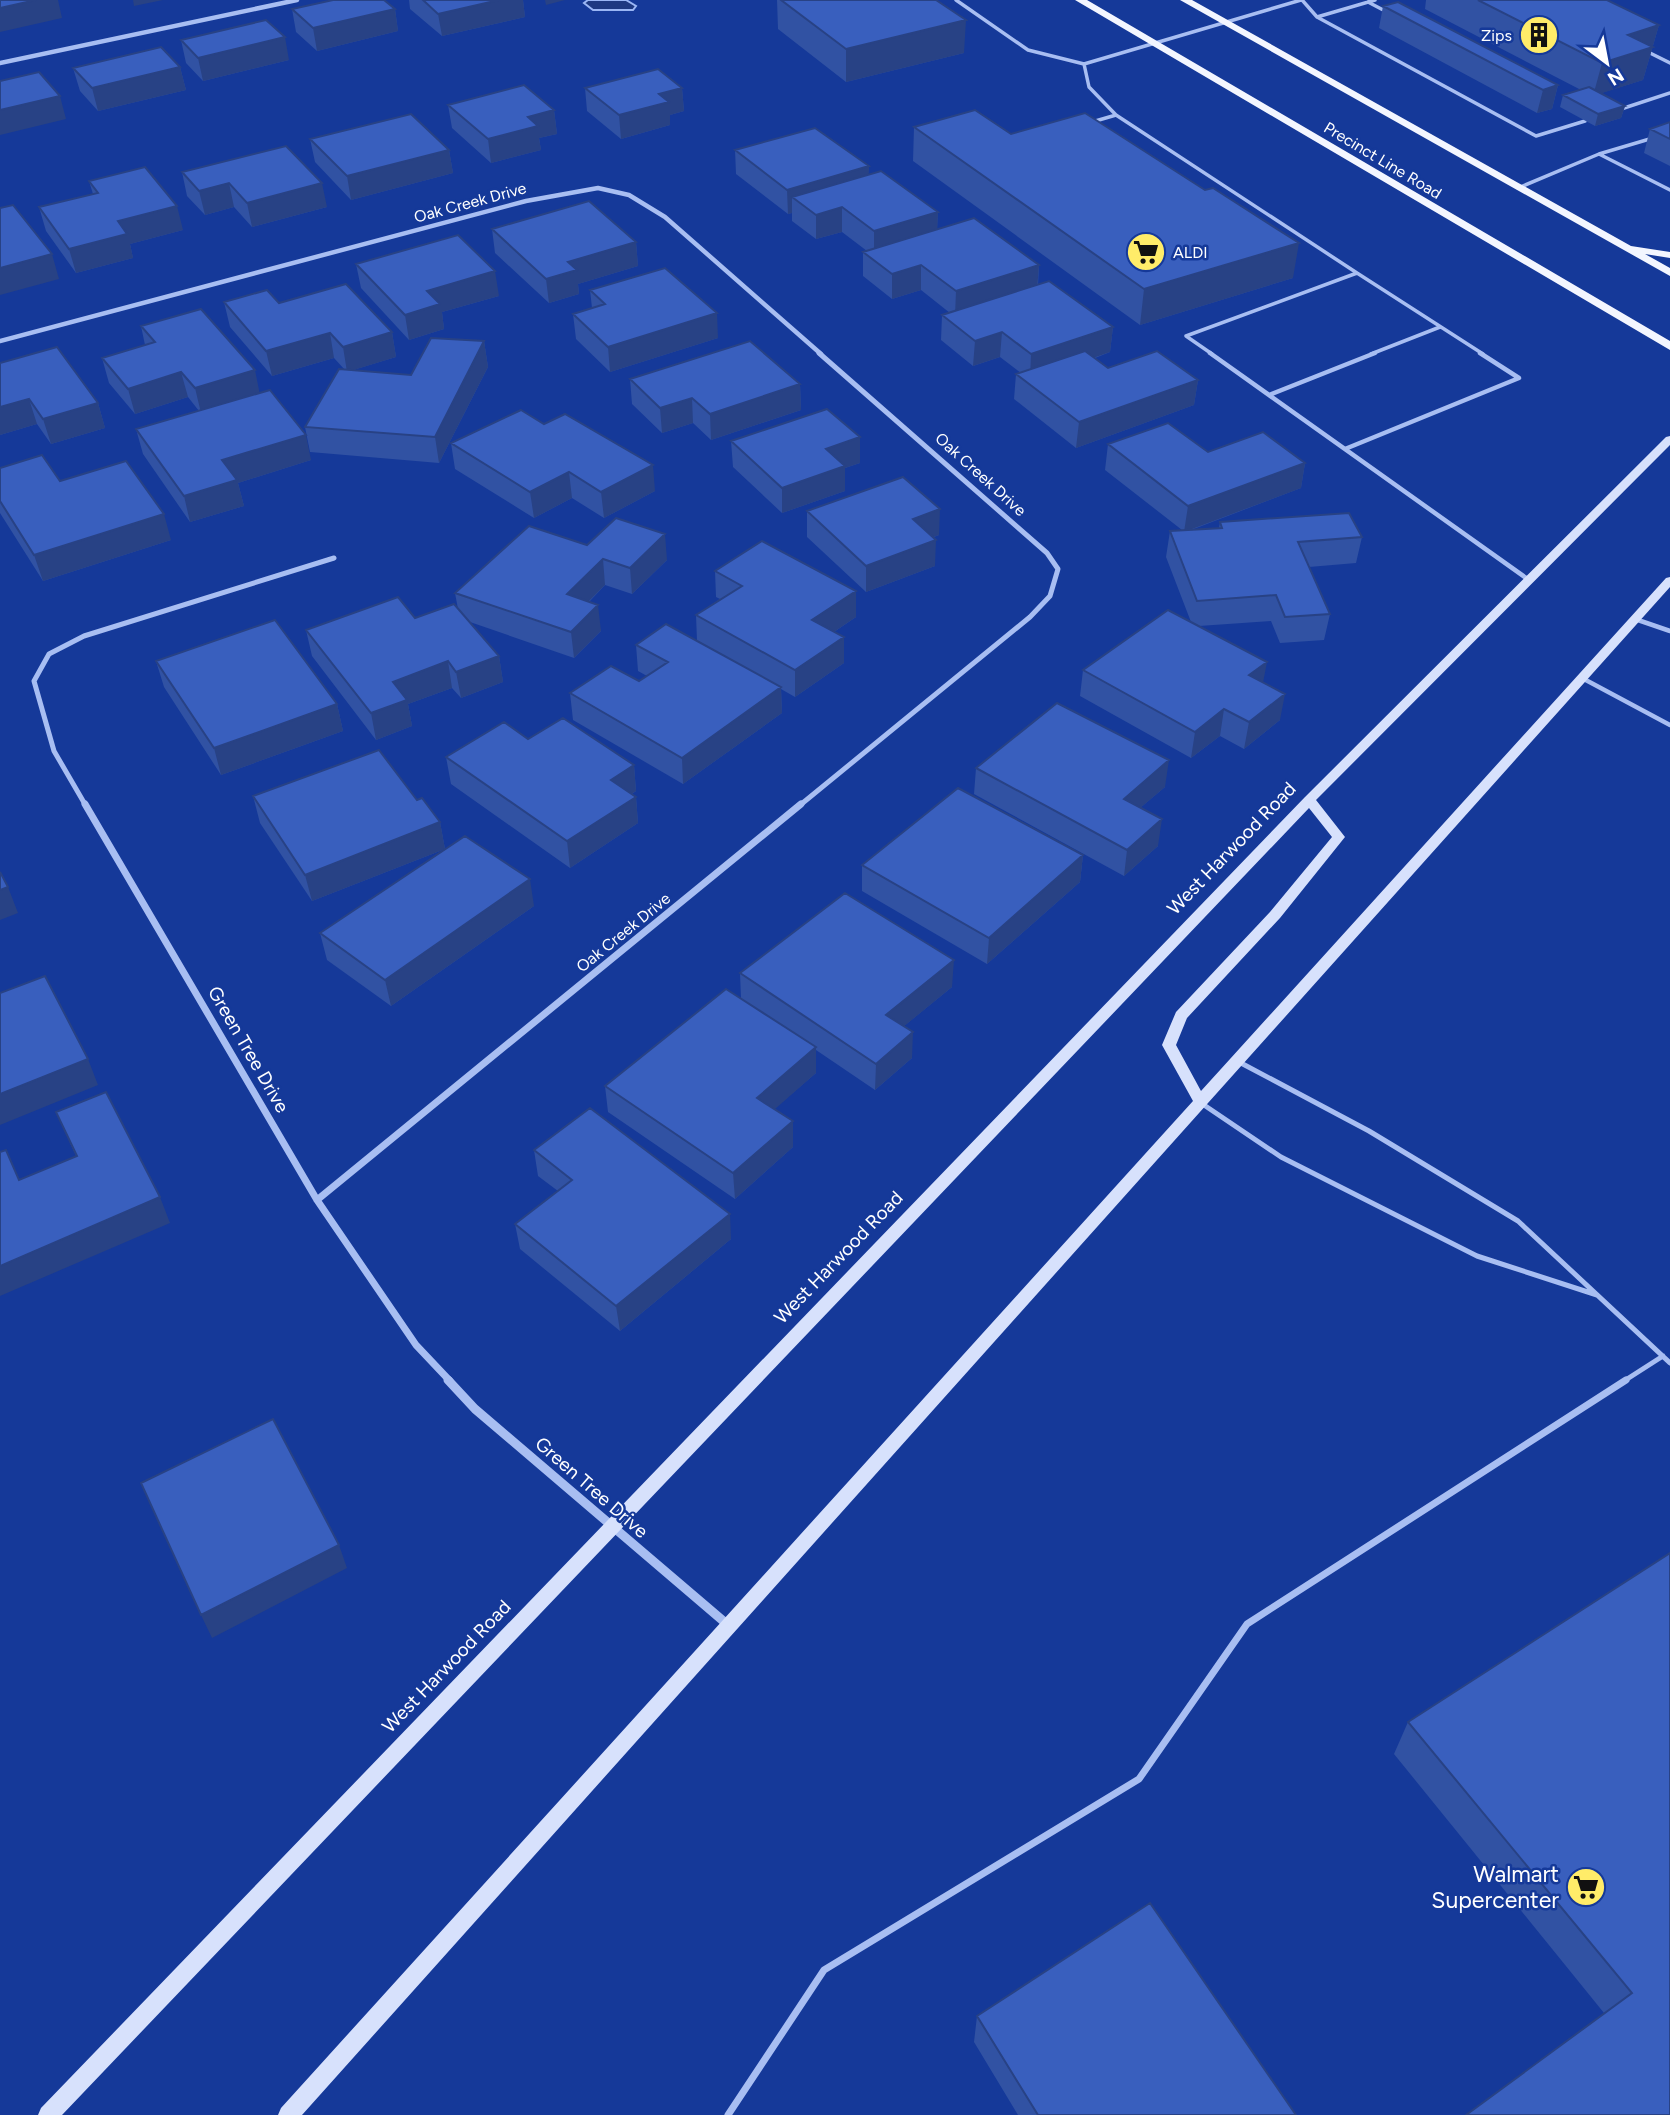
<svg xmlns="http://www.w3.org/2000/svg" width="1670" height="2115" font-family="Figtree,sans-serif">
	<rect width="100%" height="100%" fill="#153999"/>
	<!-- water -->
	<path fill="#1e3982" stroke="#9ab6f5" stroke-width="2" d="M588 0H626L636 6 633 10H593L584 3Z"/>
	<g fill="none" stroke-linecap="round" stroke-linejoin="round">
		<!-- service-far3 -->
		<path stroke="#a8bef2" stroke-width="3.5" d="M956 0 1028 50 1084 64 1301 0
			M1375 0 1317 17 1536 136 1585 121
			M1303 1 1317 17
			M1368 2 1387 12
			M1648 52 1670 63
			M1084 64 1089 87 1116 115 1357 273 1186 336 1212 354
			M1618 110 1670 93
			M1092 122 1116 115
			M1599 154 1670 190
			M1518 188 1599 154 1653 138
			M1357 273 1483 354
			M1371 354 1440 327"/>
		<!-- service-far2 -->
		<path stroke="#a8bef2" stroke-width="4.5" d="M1210 353 1529 580
			M1269 395 1375 353
			M1345 449 1519 378 1480 353
			M1635 619 1670 631
			M1582 678 1670 725"/>
		<!-- service-far1 -->
		<path stroke="#a8bef2" stroke-width="5" d="M1239 1062 1369 1131 1518 1221 1670 1363
			M1201 1103 1281 1157 1477 1256 1597 1295
			M1624 1381 1663 1356"/>
		<!-- service -->
		<path stroke="#a8bef2" stroke-width="7" d="M728 2115 824 1970 1139 1779 1247 1624 1626 1380"/>
		<!-- minor-far3 -->
		<path stroke="#a8bef2" stroke-width="4.5" d="M0 63 297 0
			M0 341 526 201 598 188 629 195 665 217 821 354"/>
		<!-- minor-far2 -->
		<path stroke="#a8bef2" stroke-width="5" d="M86 806 54 751 34 681 49 654 84 636 334 558
			M799 806 1030 617 1050 596 1058 569 1047 553 819 353"/>
		<!-- minor-far1 -->
		<path stroke="#a8bef2" stroke-width="7" d="M85 804 317 1200 416 1345 450 1381
			M317 1200 801 804"/>
		<!-- minor -->
		<path stroke="#a8bef2" stroke-width="9" d="M448 1380 475 1409 728 1625"/>
		<!-- secondary -->
		<path fill="#d7e1fc" fill-rule="evenodd" d="M1670 436V445L1316 800 1345 837 1280 918 1187 1018 1176 1045 1201 1091 1666 578 1670 577V587L302 2115H278L281 2108 1193 1101 1162 1045 1176 1012 1270 912 1332 837 1309 808 62 2115H38L41 2108 1305 797 1666 437Z"/>
		<!-- primary -->
		<path fill="#f3f6ff" fill-rule="evenodd" d="M1075 0H1087L1670 341V350Z
			M1180 0H1192L1631 246 1670 252V258L1645 254 1670 268V276Z"/>
	</g>
	<!-- wall -->
	<path fill="#3152a3" d="M409 0H523L525 17 442 36 410 9Z
		M777 0H936L964 53 846 82 778 29Z
		M1426 0H1607L1659 25 1643 80 1601 93 1625 106 1621 118 1595 126 1560 107 1563 95 1581 90 1425 9Z
		M1383 6 1558 85 1552 109 1537 113 1379 28Z
		M292 9H395L398 31 317 51 296 32Z
		M181 40 289 60 203 81 186 63Z
		M180 67 186 90 98 111 80 91 73 68Z
		M585 88H682L684 111 670 115V125L621 139 587 111Z
		M448 105 554 110 557 134 539 138 541 150 491 163 452 128Z
		M1670 122V166L1644 153 1650 129Z
		M914 127 1011 134 1293 278 1140 325 913 161Z
		M310 139 449 150 453 173 351 200 315 162Z
		M735 150 869 166 868 174 938 212 937 229 1039 265 1038 285 1113 327 1110 352 1095 358 1108 368 1198 380 1194 405 1076 448 1014 399 1016 374 1021 373 1000 357 973 366 941 340 942 315 950 313 921 290 892 299 863 276V252L867 251 842 232 816 239 792 221V213L788 214 736 174Z
		M182 172 327 207 252 227 234 207 205 215 187 196Z
		M89 181 183 230 130 244 133 258 76 273 46 231 39 207 93 194Z
		M492 229 636 242 638 266 578 284 579 294 549 303 495 253Z
		M356 264 499 296 442 312 444 329 409 340 361 288Z
		M590 290 718 338 610 372 576 339 573 314 592 308Z
		M224 302 392 332 396 357 353 370 411 375 484 341 488 367 439 463 310 452 305 427 345 370 334 358 272 376 230 327Z
		M141 326 260 393 311 460 238 483 244 506 190 522 143 454 136 429 199 411 188 397 135 414 109 383 102 358 145 345Z
		M0 363 98 403 105 428 51 444 37 424 0 435Z
		M630 379 800 384 801 410 711 440 693 423 662 433 632 404Z
		M544 424 655 491 604 518 572 498 534 518 455 469 451 443Z
		M860 437V463L845 468V491L782 513 733 467 731 441Z
		M1108 444 1208 452 1305 463 1301 488 1191 530 1219 528 1220 522 1362 537 1356 563 1309 567 1330 614 1324 640 1280 643 1271 621 1199 626 1263 682 1280 720 1244 749 1220 736 1191 758 1080 696 1083 670 1191 622 1166 557 1170 531 1182 530 1105 470Z
		M0 468 60 481 171 540 43 581 0 513Z
		M807 511 939 535 934 537 935 566 866 592 807 537Z
		M587 545 667 560 632 594 605 585 589 602 601 631 574 658 470 622 499 656 503 682 461 698 452 688 408 704 412 726 376 740 312 656 306 630 415 618 458 609 455 593Z
		M715 571 856 617 834 632 844 663 795 697 781 689 782 713 683 784 573 720 570 693 639 681 647 676 638 671 636 645 697 641 696 615 720 599 716 597Z
		M156 661 337 704 343 731 221 775 164 687Z
		M528 739 634 765 636 791 632 794 636 797 638 823 570 868 451 784 446 757Z
		M976 768 1165 787 1140 808 1158 846 1124 876 974 794Z
		M253 796 417 800 440 822 445 849 312 901 260 823Z
		M1083 855 1080 882 987 964 862 891V865Z
		M534 906 391 1006 327 960 320 933Z
		M740 973 952 987 904 1026 912 1058 875 1090 816 1050V1073L774 1109 793 1147 735 1199 608 1112 605 1086 741 998Z
		M56 1112 170 1223 20 1180 76 1156Z
		M534 1150 731 1239 620 1331 520 1249 515 1224 558 1191 538 1176Z
		M1670 1553V2115L1604 2013 1394 1754 1408 1722Z
		M977 2016 1296 2115H1018L974 2042Z"/>
	<!-- shaded-wall -->
	<path fill="#284285" d="M36 0H58L62 18 0 32V8Z
		M133 0H163L134 6Z
		M499 0H523L525 17 442 36 438 14Z
		M545 0H565L546 5Z
		M395 9 398 31 317 51 313 28Z
		M966 20 964 53 846 82V49Z
		M1659 25 1643 80 1593 96 1602 63 1628 35Z
		M285 37 289 60 203 81 198 58Z
		M180 67 186 90 98 111 92 88Z
		M1558 85 1552 109 1537 113 1543 90Z
		M682 88 684 111 670 115V125L621 139 619 115 659 94Z
		M60 96 66 119 0 135V110Z
		M1625 106 1621 118 1595 126 1598 114Z
		M554 110 557 134 539 138 541 150 491 163 488 139 528 117Z
		M449 150 453 173 351 200 347 176Z
		M869 166 868 190 792 197V213L788 214 787 190Z
		M229 183 234 207 205 215 199 191Z
		M322 183 327 207 252 227 247 203Z
		M177 206 183 230 130 244 133 258 76 273 69 249 118 221Z
		M842 207V232L816 239V215Z
		M938 212 937 236 874 256V231Z
		M636 242 638 266 578 284 579 294 549 303 546 279 568 262Z
		M1299 243 1293 278 1140 325 1144 289Z
		M52 254 59 279 0 295V268Z
		M921 265V290L892 299V274Z
		M1039 265 1037 290 955 316 956 291Z
		M495 271 499 296 442 312 444 329 409 340 405 315 427 291Z
		M717 313 718 338 610 372 608 347Z
		M1113 327 1110 352 1030 380 1031 354Z
		M392 332 396 357 347 372 343 347Z
		M1002 332 1000 357 973 366 975 341Z
		M330 333 334 358 272 376 266 351Z
		M484 341 488 367 439 463 435 437Z
		M255 370 260 395 201 413 195 388Z
		M181 372 188 397 135 414 128 389Z
		M1198 380 1194 405 1076 448 1079 422Z
		M800 384 801 410 711 440 710 414Z
		M692 398 693 423 662 433 660 408Z
		M29 399 37 424 0 435V407Z
		M98 403 105 428 51 444 43 419Z
		M306 435 311 460 238 483 244 506 190 522 184 496 222 460Z
		M860 437V463L845 468V491L782 513V488L826 449Z
		M1305 463 1301 488 1184 532 1188 506Z
		M653 465 655 491 604 518 601 492Z
		M569 472 572 498 534 518 530 492Z
		M940 509 939 535 912 545 913 519Z
		M164 514 171 540 43 581 34 555Z
		M665 534 667 560 632 594 630 568Z
		M936 540 935 566 866 592V566Z
		M603 559 605 585 570 620 567 594Z
		M856 591V617L813 646 812 620Z
		M598 605 601 631 574 658 571 632Z
		M844 637V663L795 697V670Z
		M499 656 503 682 461 698 456 672Z
		M448 661 452 688 408 704 412 726 376 740 371 713 393 682Z
		M1267 662 1262 688 1249 675Z
		M781 687 782 713 683 784 682 758Z
		M1285 694 1280 720 1244 749 1249 722Z
		M337 704 343 731 221 775 214 748Z
		M1224 709 1220 736 1191 758 1195 732Z
		M1169 760 1165 787 1120 825 1124 799Z
		M634 765 636 791 613 806 611 780Z
		M636 797 638 823 570 868 567 841Z
		M1162 819 1158 846 1124 876 1127 850Z
		M440 822 445 849 312 901 305 875Z
		M1083 855 1080 882 987 964 989 938Z
		M530 879 534 906 391 1006 385 980Z
		M8 887 18 913 0 920V890Z
		M954 960 952 987 886 1041V1015Z
		M913 1032 912 1058 875 1090 876 1064Z
		M816 1047V1073L758 1124 757 1098Z
		M88 1059 98 1085 0 1125V1094Z
		M793 1121V1147L735 1199 733 1173Z
		M160 1197 170 1223 0 1296V1266Z
		M730 1214 731 1239 620 1331 616 1306Z
		M339 1545 347 1568 212 1638 201 1615Z"/>
	<!-- building -->
	<path fill="#395fbe" stroke="#284285" stroke-width="2" d="M0 0H36L0 8Z
		M333 0H384L395 9 313 28 292 9Z
		M423 0H499L438 14Z
		M781 0H936L966 20 846 49Z
		M1478 0H1607L1659 25 1628 35 1653 47 1602 63Z
		M1398 2 1558 85 1543 90 1383 6Z
		M266 20 285 37 198 58 181 40Z
		M161 47 180 67 92 88 73 68Z
		M658 69 682 88 659 94 669 102 619 115 585 88Z
		M39 72 60 96 0 110V81Z
		M524 85 554 110 528 117 538 126 488 139 448 105Z
		M1589 87 1625 106 1598 114 1563 95Z
		M975 110 1011 134 1085 113 1205 190 1213 188 1299 243 1144 289 914 127Z
		M411 114 449 150 347 176 310 139Z
		M1670 122V139L1650 129Z
		M815 128 869 166 787 190 735 150Z
		M286 146 322 183 247 203 229 183 199 191 182 172Z
		M145 167 177 206 118 221 127 234 69 249 39 207 98 193 89 181Z
		M881 171 938 212 874 231 842 207 816 215 792 197Z
		M589 201 636 242 568 262 577 270 546 279 492 229Z
		M13 205 52 254 0 268V208Z
		M974 218 1039 265 956 291 921 265 892 274 863 252Z
		M458 235 495 271 427 291 440 304 405 315 356 264Z
		M665 268 717 313 608 347 573 314 605 304 590 290Z
		M1049 281 1113 327 1031 354 1002 332 975 341 942 315Z
		M346 284 392 332 343 347 330 333 266 351 224 302 267 290 279 303Z
		M201 309 255 370 195 388 181 372 128 389 102 358 155 342 141 326Z
		M431 338 484 341 435 437 305 427 339 369 411 375Z
		M750 341 800 384 710 414 692 398 660 408 630 379Z
		M57 347 98 403 43 419 29 399 0 407V363Z
		M1085 351 1108 368 1157 351 1198 380 1079 422 1016 374Z
		M270 390 306 435 222 460 237 480 184 496 136 429Z
		M827 409 860 437 826 449 845 466 782 488 731 441Z
		M521 410 544 424 565 414 653 465 601 492 569 472 530 492 451 443Z
		M1168 423 1208 452 1263 432 1305 463 1188 506 1108 444Z
		M42 455 60 481 126 461 164 514 34 555 0 501V468Z
		M903 477 940 509 913 519 936 540 866 566 807 511Z
		M1349 513 1362 537 1298 542 1330 614 1285 617 1276 595 1197 601 1170 531 1222 528 1220 522Z
		M616 518 665 534 630 568 603 559 567 594 598 605 571 632 455 593 529 526 587 545Z
		M762 541 856 591 812 620 844 637 795 670 696 615 742 586 715 571Z
		M398 597 415 618 454 604 499 656 456 672 448 661 393 682 407 700 371 713 306 630Z
		M1168 610 1267 662 1249 675 1285 694 1249 722 1224 709 1195 732 1083 670Z
		M275 620 337 704 214 748 156 661Z
		M666 624 781 687 682 758 570 693 611 666 639 681 668 662 636 645Z
		M1057 703 1169 760 1124 799 1162 819 1127 850 976 768Z
		M563 718 634 765 611 780 636 797 567 841 446 757 504 722 528 739Z
		M379 750 417 800 422 798 440 822 305 875 253 796Z
		M958 788 1083 855 989 938 862 865Z
		M465 836 530 879 385 980 320 933Z
		M0 872 8 887 0 890Z
		M845 893 954 960 886 1015 913 1032 876 1064 740 973Z
		M45 976 88 1059 0 1094V993Z
		M726 989 816 1047 757 1098 793 1121 733 1173 605 1086Z
		M106 1092 160 1197 0 1266V1152L6 1150 19 1180 77 1156 56 1112Z
		M590 1108 730 1214 616 1306 515 1224 572 1180 534 1150Z
		M273 1419 339 1545 201 1615 141 1483Z
		M1670 1553V2115H1466L1632 1993 1408 1722Z
		M1150 1903 1296 2115H1038L977 2016Z"/>
	<!-- icons -->
	<defs>
		<g id="building-disc" transform="scale(2.0125)"><circle r="9.5" fill="#ffec69" stroke="#153999"/><path d="M-4-6H4V6H1V3H-1V6H-4ZM-2.5-4.3h1.7v1.8h-1.7ZM.8-4.3h1.7v1.8H.8ZM-2.5-1h1.7V.8h-1.7ZM.8-1h1.7V.8H.8Z" fill="#111"/></g>
		<g id="supermarket-disc" transform="scale(2.0125)"><circle r="9.5" fill="#ffec69" stroke="#153999"/><path d="M-6-5.5h2.5l.6 2H6L4.5 2H-2.5L-4.4-4H-6ZM-1.5 3.2a1.3 1.3 0 1 0 .1 0ZM3 3.2a1.3 1.3 0 1 0 .1 0Z" fill="#111"/></g>
	</defs>
	<g fill-rule="evenodd">
		<use href="#building-disc" x="1539" y="35"/>
		<use href="#supermarket-disc" x="1146" y="252"/>
		<use href="#supermarket-disc" x="1586" y="1887"/>
	</g>
	<g text-anchor="middle" stroke-width="5" stroke-linejoin="round" paint-order="stroke">
		<!-- far-poi labels -->
		<g font-size="16" fill="#fff" stroke="#153999" text-anchor="end">
			<text x="1512" y="41">Zips</text>
			<text x="1173" y="258" text-anchor="start">ALDI</text>
		</g>
		<!-- far-street labels -->
		<g font-size="16" fill="#fff" stroke="#153999">
			<text transform="translate(1383 160) rotate(31)" y="6">Precinct Line Road</text>
			<text transform="translate(470 202) rotate(-15)" y="6">Oak Creek Drive</text>
			<text transform="translate(981 474) rotate(42)" y="6">Oak Creek Drive</text>
			<text transform="translate(623 932) rotate(-39)" y="6">Oak Creek Drive</text>
		</g>
		<!-- street labels -->
		<g font-size="19" fill="#fff" stroke="#153999">
			<text transform="translate(1231 848) rotate(-46)" y="7">West Harwood Road</text>
			<text transform="translate(249 1049) rotate(60)" y="7">Green Tree Drive</text>
			<text transform="translate(838 1257) rotate(-46)" y="7">West Harwood Road</text>
			<text transform="translate(592 1487) rotate(41)" y="7">Green Tree Drive</text>
			<text transform="translate(446 1666) rotate(-46)" y="7">West Harwood Road</text>
		</g>
		<!-- near-poi labels -->
		<g font-size="23" fill="#fff" stroke="#153999" text-anchor="end">
			<text x="1559" y="1882">Walmart<tspan x="1559" dy="26">Supercenter</tspan></text>
		</g>
	</g>
	<!-- north arrow -->
	<g transform="translate(1607 63) rotate(148)" stroke="#153999" stroke-width="5" paint-order="stroke">
	<path d="M0-5L12 26L0 18L-12 26Z" fill="#ffffff"/>
	<text y="-10" font-size="19" font-weight="bold" text-anchor="middle" fill="#ffffff">N</text>
	</g>
</svg>
